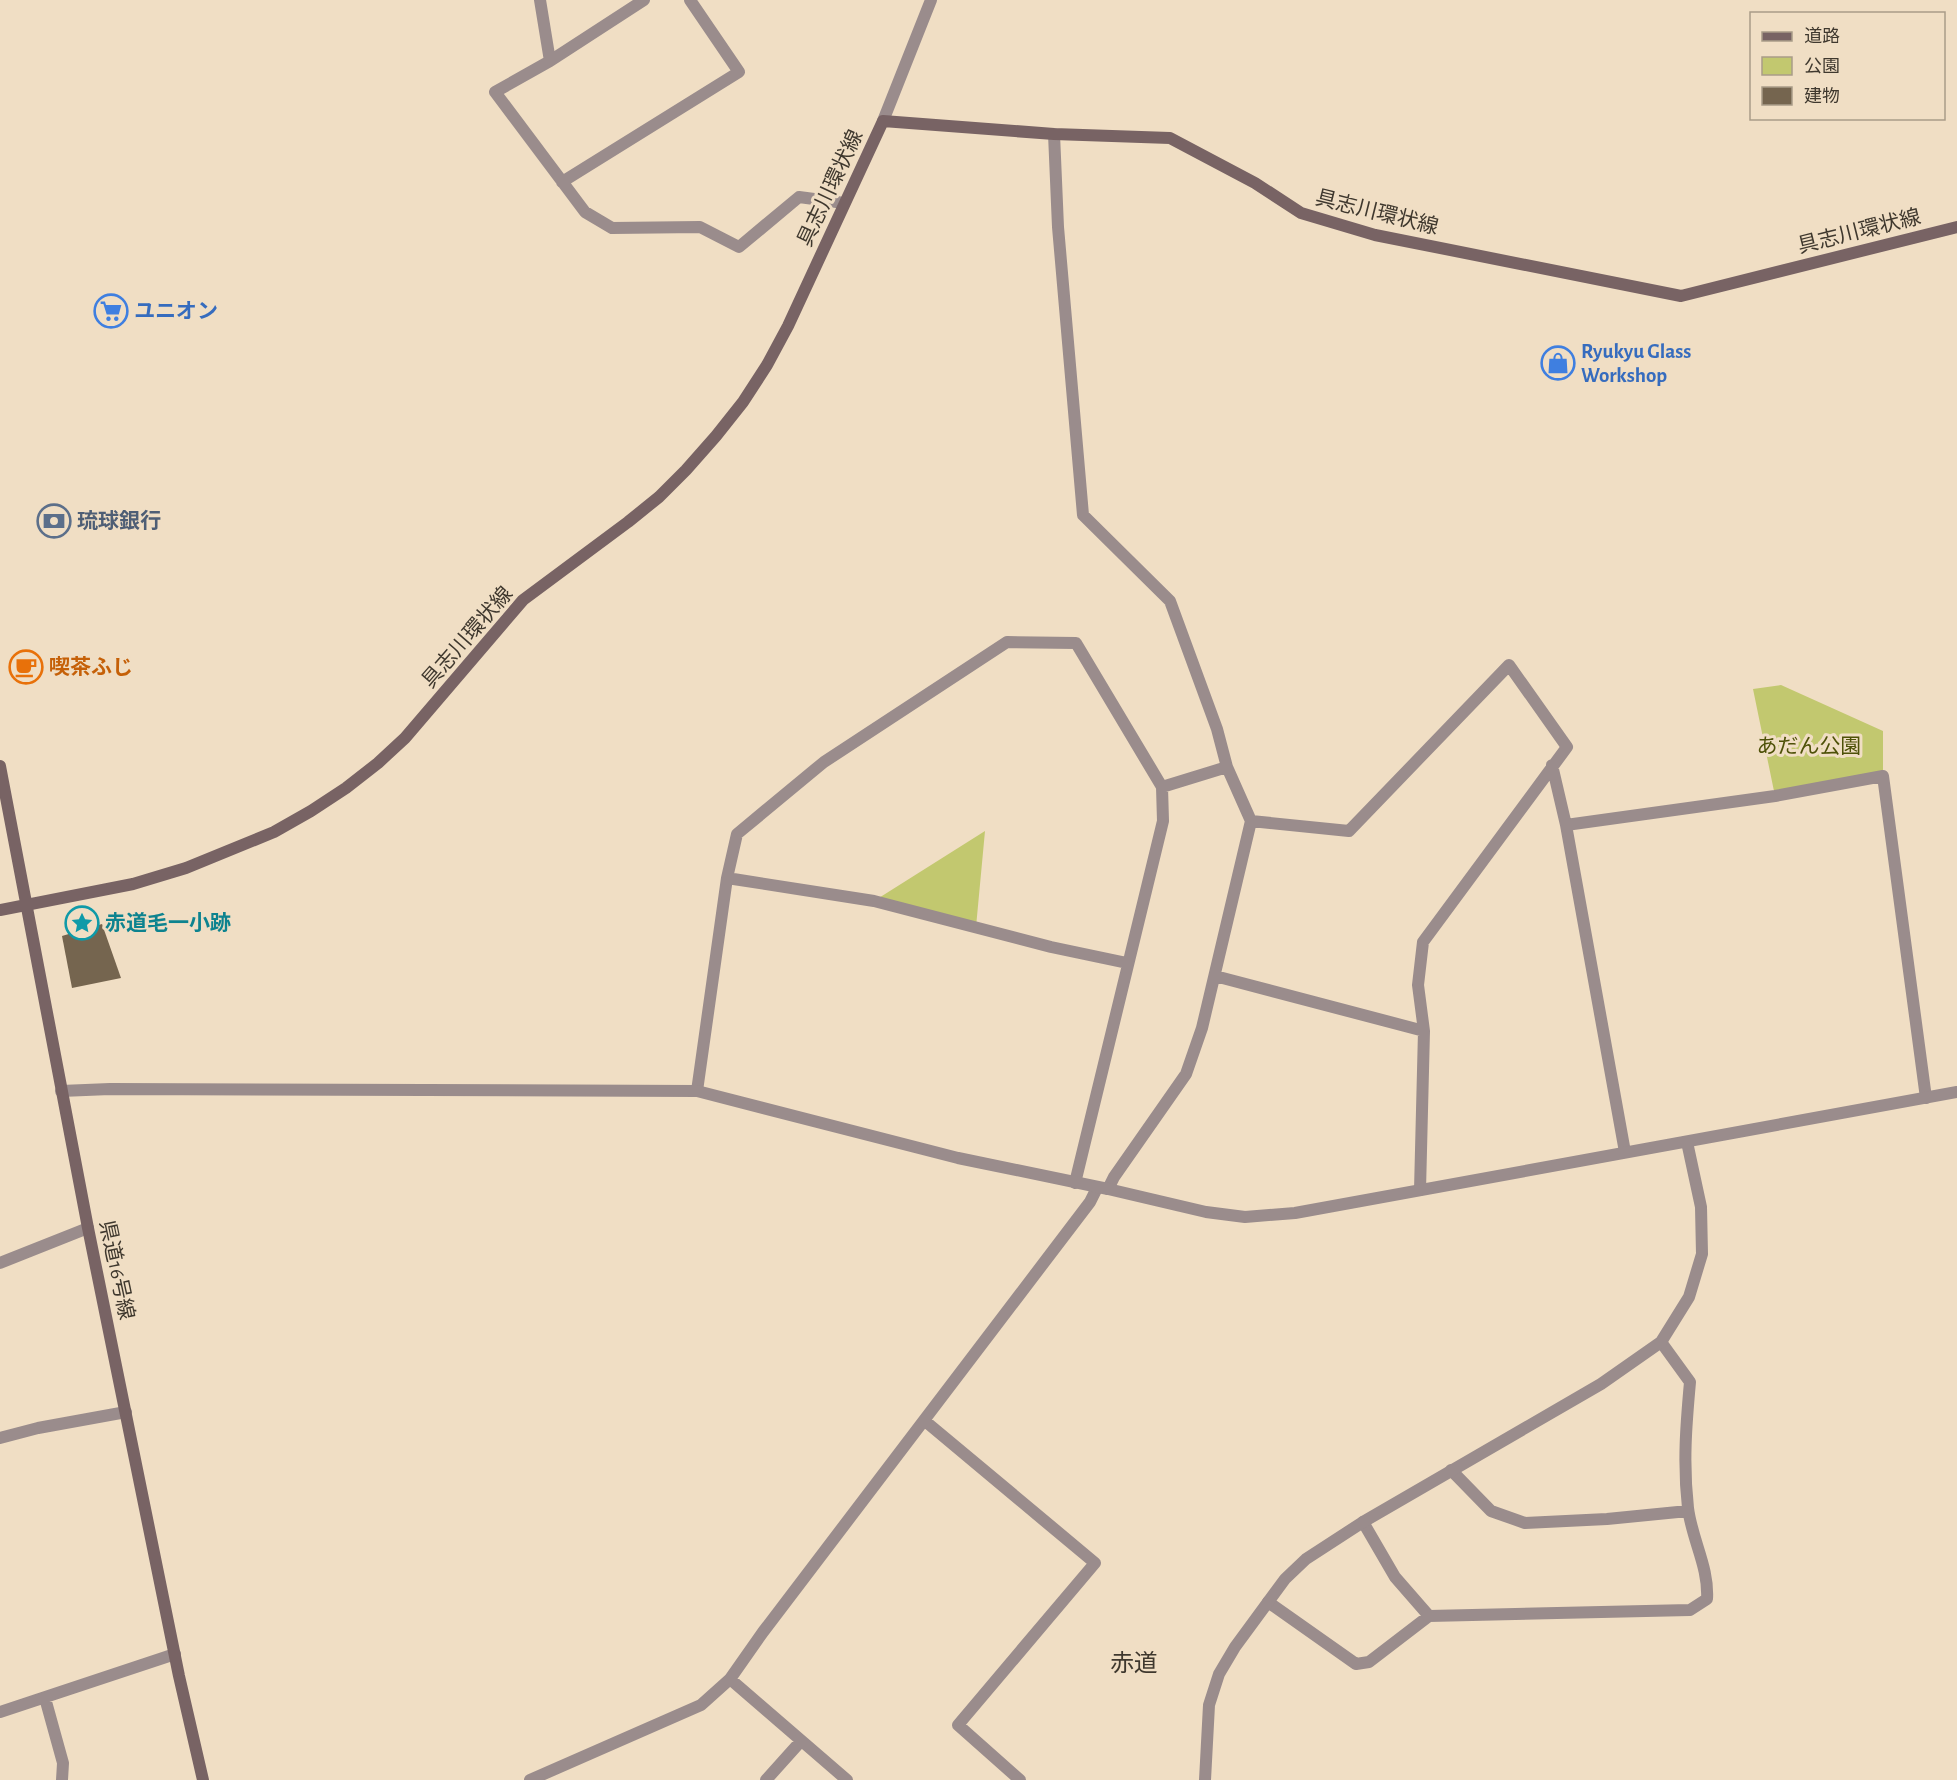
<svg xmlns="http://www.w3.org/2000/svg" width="1957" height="1780" font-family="'Alegreya Sans','Noto Sans JP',sans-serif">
	<rect width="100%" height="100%" fill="#f0dec4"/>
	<!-- green -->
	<path fill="#c2c86f" d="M1781 685 1883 731V776L1775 796 1753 689Z
		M985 831 976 927 874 901Z"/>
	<!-- building -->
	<path fill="#75654f" d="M102 924 121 978 72 988 62 936Z"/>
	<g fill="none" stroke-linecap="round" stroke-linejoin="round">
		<!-- minor -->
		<path stroke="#9a8c8c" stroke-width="12" d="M540 0 550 61
			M644 0 550 61 495 92 585 212 612 228 700 227 739 247 799 197 844 203
			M1054 134 1058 227 1083 515 1170 601 1217 729 1227 767 1251 821 1202 1028 1186 1074 1114 1177 1108 1189
			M562 182 739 72 690 0
			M1552 765 1566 825 1625 1152
			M1162 787 1227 767
			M1251 821 1349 831 1509 665 1567 747 1423 942 1418 985 1424 1031 1420 1190
			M1566 825 1775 796 1883 776 1926 1098
			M727 878 874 901 1051 947 1127 963
			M1215 976 1424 1031
			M697 1091 727 878 737 834 824 762 1007 642 1076 643 1162 787 1163 821 1075 1183
			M0 1263 88 1228
			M925 1421 1095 1563 958 1725 1020 1780
			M0 1438 38 1428 126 1412
			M1451 1470 1491 1511 1525 1523 1607 1519 1688 1511
			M1363 1522 1395 1577 1429 1616 1690 1610 1707 1599C1709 1567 1692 1540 1688 1508 1683 1464 1686 1426 1690 1382L1661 1342
			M1268 1602 1356 1664 1369 1662 1429 1616
			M730 1679 847 1780
			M45 1698 63 1763 62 1780
			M0 1712 175 1654
			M530 1780 701 1705 730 1679 763 1632 1090 1202 1097 1188
			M766 1780 801 1741"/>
		<!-- tertiary -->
		<path stroke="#9a8c8c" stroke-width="12" d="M883 121 931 0
			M61 1091 110 1089 697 1091 958 1158 1108 1189 1206 1212 1245 1217 1295 1213 1957 1092
			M1205 1780 1209 1705 1219 1674 1235 1647 1285 1579 1306 1559 1363 1522 1601 1384 1661 1342 1689 1297 1702 1254 1701 1207 1687 1142"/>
		<!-- secondary -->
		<path stroke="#786364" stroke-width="12" d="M0 766 88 1228 179 1676 203 1780
			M0 910 133 884 186 868 274 832 311 811 346 788 378 763 405 738 523 600 628 522 659 497 686 470 716 436 743 402 767 365 788 326 883 121 1054 134 1170 138 1255 183 1301 213 1375 235 1681 296 1957 227"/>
	</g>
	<!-- icons -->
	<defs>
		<g id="supermarket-ring" transform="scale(1.725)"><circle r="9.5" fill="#f0dec4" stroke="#3f7fe0" stroke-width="1.5"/><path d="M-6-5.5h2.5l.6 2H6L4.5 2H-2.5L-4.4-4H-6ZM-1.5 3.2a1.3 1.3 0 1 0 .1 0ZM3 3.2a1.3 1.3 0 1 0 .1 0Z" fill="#3f7fe0"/></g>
		<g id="shop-ring" transform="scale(1.725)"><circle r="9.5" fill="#f0dec4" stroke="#3f7fe0" stroke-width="1.5"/><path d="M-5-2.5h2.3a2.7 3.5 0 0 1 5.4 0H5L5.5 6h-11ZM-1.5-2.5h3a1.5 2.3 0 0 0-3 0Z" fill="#3f7fe0"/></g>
		<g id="bank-ring" transform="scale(1.725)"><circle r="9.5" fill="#f0dec4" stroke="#5c6f8a" stroke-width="1.5"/><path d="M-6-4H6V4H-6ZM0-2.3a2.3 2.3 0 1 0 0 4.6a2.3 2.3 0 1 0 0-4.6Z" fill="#5c6f8a"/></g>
		<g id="cafe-ring" transform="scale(1.725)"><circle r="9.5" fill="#f0dec4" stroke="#e8710a" stroke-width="1.5"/><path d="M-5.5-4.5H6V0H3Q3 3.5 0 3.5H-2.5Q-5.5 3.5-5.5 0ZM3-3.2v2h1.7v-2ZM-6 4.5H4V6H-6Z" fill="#e8710a"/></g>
		<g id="sight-ring" transform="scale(1.725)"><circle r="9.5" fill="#f0dec4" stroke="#0f9aa8" stroke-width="1.5"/><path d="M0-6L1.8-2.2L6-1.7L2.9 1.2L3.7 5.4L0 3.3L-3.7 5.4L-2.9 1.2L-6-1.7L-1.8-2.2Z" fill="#0f9aa8"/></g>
	</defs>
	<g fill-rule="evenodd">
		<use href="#supermarket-ring" x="111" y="311"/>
		<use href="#shop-ring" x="1558" y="363"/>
		<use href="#bank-ring" x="54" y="521"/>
		<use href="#cafe-ring" x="26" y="667"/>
		<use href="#sight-ring" x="82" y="923"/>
	</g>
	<g text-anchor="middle" stroke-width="6" stroke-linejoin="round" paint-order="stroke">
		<!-- street labels -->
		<g font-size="21" fill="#3f382e" stroke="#f0dec4">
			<text transform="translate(830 188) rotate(-65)" y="7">具志川環状線</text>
			<text transform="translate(1377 212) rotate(14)" y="7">具志川環状線</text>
			<text transform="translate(1859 231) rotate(-14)" y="7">具志川環状線</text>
			<text transform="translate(467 637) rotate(-49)" y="7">具志川環状線</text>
			<text transform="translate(117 1270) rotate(78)" y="7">県道16号線</text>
		</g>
		<!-- shop labels -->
		<g font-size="21" font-weight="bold" fill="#366cbe" stroke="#f0dec4" text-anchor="start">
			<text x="134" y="318">ユニオン</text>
			<text x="1581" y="358">Ryukyu Glass<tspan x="1581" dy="24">Workshop</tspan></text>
		</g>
		<!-- service labels -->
		<g font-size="21" font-weight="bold" fill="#4e5e75" stroke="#f0dec4" text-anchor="start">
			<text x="77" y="528">琉球銀行</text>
		</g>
		<!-- food labels -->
		<g font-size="21" font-weight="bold" fill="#c56008" stroke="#f0dec4" text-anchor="start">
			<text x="49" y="674">喫茶ふじ</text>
		</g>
		<!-- park labels -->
		<g font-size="21" fill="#4e5108" stroke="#f0dec4">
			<text x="1809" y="753">あだん公園</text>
		</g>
		<!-- culture labels -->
		<g font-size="21" font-weight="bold" fill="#0d838f" stroke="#f0dec4" text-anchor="start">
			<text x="105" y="930">赤道毛一小跡</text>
		</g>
		<!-- quarter labels -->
		<g font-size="24" fill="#3f382e" stroke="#f0dec4">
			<text x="1134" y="1671">赤道</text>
		</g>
	</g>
	<!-- legend -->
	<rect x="1750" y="12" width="195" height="108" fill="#f0dec4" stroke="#a99c88" stroke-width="1.5"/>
	<rect x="1762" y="32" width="30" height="9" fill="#786364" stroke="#a99c88" stroke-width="1.5"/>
	<text x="1804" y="42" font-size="18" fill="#3f382e">道路</text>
	<rect x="1762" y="57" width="30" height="18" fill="#c2c86f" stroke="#a99c88" stroke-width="1.5"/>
	<text x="1804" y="72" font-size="18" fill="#3f382e">公園</text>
	<rect x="1762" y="87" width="30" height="18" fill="#75654f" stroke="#a99c88" stroke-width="1.5"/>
	<text x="1804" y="102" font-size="18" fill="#3f382e">建物</text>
</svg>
